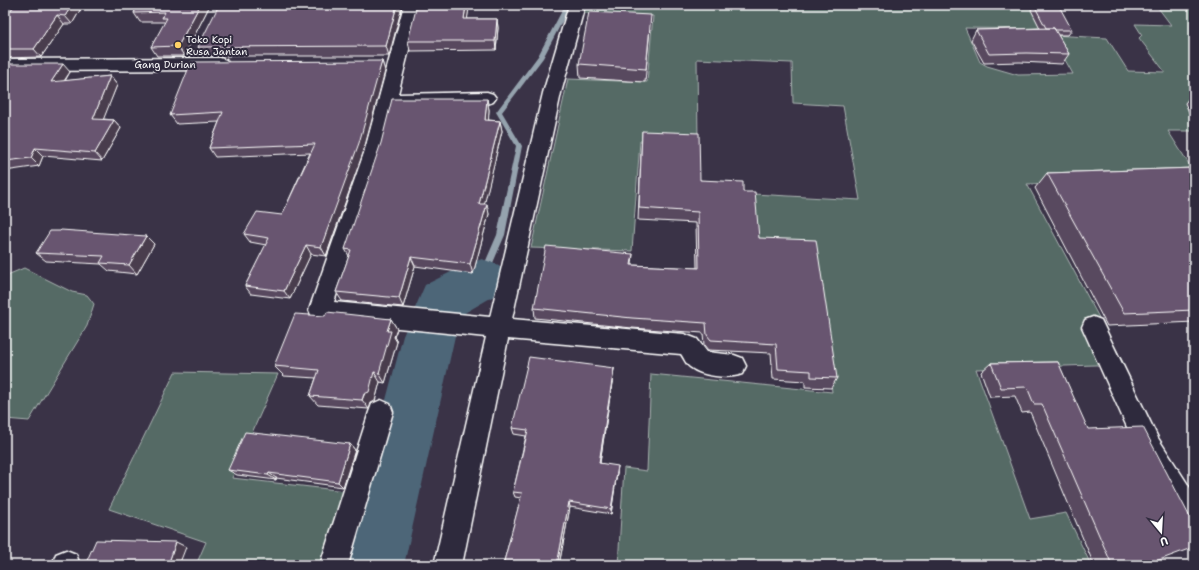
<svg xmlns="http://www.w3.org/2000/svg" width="1199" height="570" font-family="'Shantell Sans',sans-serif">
	<rect width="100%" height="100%" fill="#3a3347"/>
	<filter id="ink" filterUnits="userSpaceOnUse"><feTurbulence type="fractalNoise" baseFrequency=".025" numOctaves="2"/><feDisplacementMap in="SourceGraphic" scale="8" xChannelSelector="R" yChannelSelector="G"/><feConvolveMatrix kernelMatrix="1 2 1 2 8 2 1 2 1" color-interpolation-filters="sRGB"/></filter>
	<g filter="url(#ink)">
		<!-- green -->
		<path fill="#556a65" stroke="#aab4b2" d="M587 5H1030L1045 29 965 28 980 62 987 66 1018 75 1073 74 1051 35 1107 38 1128 71 1165 72 1139 38 1142 35 1135 24 1171 25 1156 5H1194V131H1168L1194 172V179L1027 184 1124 364 976 369 1030 519 1066 513 1091 565H618L624 468 647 471 651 374 832 392 815 251 758 247 753 194 860 200 843 106 793 103 792 63 697 59 698 143 640 141 632 251 531 248 568 79 647 82 653 16 583 13 584 8Z
			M24 268 72 292 87 295 94 304 87 326 29 421 5 419V276Z
			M175 372 278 374 232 478 345 491 319 565H196L206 542 109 509Z"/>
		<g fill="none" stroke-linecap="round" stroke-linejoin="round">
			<!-- stream -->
			<path fill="#95a3ae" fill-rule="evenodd" d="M565 5H571L543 58 502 112 522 146 505 235 486 279 485 281H479L478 279 497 235 516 146 496 112 538 56Z"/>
			<!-- river -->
			<path fill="#4e6678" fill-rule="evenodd" d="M482 259 499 265 506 279 499 293 463 314 455 336 404 565H342L403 336 425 285 465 265Z"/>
			<!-- minor casing -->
			<g stroke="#fff" stroke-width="3">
				<path id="minor" d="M404 5H420L398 94 487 92 493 94 496 98 493 102 487 104 395 106 384 153 334 302 490 317 543 93 569 5H585L561 93 512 319 684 334 697 339 707 352 734 355 742 358 746 366 742 374C728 379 703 377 690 367 686 364 684 358 681 354L508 339 462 565H434L486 337 320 320 312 317 309 310 364 153Z
					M220 58 226 60 229 64 226 68 220 70 5 71V59Z
					M1093 317 1101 320 1158 438 1194 494V533L1184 529 1140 456 1082 327 1085 320Z
					M381 400 390 404 393 412 348 565H320L369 412 372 404Z
					M66 550 76 554 80 565H52L56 554Z"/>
			</g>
			<!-- minor -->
			<use href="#minor" fill="#2f2a3d" fill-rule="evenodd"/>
		</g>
		<!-- wall -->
		<path fill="#59495f" stroke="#fff" d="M15 5H83L72 24H64L41 57 5 58V17Z
			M138 5H210L184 56H157L151 47 165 23 164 22H140L134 13Z
			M1034 5 1072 30 1068 35H1058L1069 54 1062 64 1020 62 984 63 971 40 976 30 1040 28 1031 10Z
			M402 7 389 56H203L198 47Z
			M469 7 467 19H497L498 28 496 50 410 51 408 41Z
			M650 29 645 82 580 78 579 64Z
			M382 61 385 71 363 153 326 256 311 254 290 299 251 294 245 286 266 245 250 242 244 234 282 215 310 153 215 157 209 148 219 122 177 124 170 115Z
			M5 64 70 72 65 81 110 76 117 85 103 119 114 120 121 128 102 161 43 156 39 166 5 171Z
			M1194 95V124L1185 103 1189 98Z
			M487 99 489 110 488 120 500 121 502 131 484 204 489 214 473 274 415 266 403 307 342 301 336 292 349 256 345 249Z
			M642 131 700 180 743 192 759 238 837 378 831 388 805 387V381L773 379 771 353 708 350 704 345 703 333 632 328 535 318 534 308 633 254 632 265 697 268 696 223 638 220Z
			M1194 168V322L1107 326 1035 188 1047 173Z
			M154 244 137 274 109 271 101 264 46 261 36 253Z
			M325 316 391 319 397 329 394 337 397 342 385 383 380 382 375 401 371 403 369 409 318 405 310 396 316 378 284 376 274 366Z
			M1058 362 1146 565H1094L1030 412 1022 413 1015 396 990 397 981 372 991 363Z
			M614 368 613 376 600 463 617 472 611 514 570 507 559 565H503L521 498 515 497 513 492 526 436 514 434 512 428Z
			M350 444 355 450 343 487 276 478V480L237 475 228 470Z"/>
		<!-- shaded-wall -->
		<path fill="#493c4e" stroke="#fff" d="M5 5H9L5 10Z
			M72 5H83L72 24 65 16Z
			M200 5H210L184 56 178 46Z
			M397 5H401L402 7 389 56 386 46Z
			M466 5H469V7L466 29 464 19Z
			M57 15 64 24 41 57 34 49Z
			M497 19 498 28 496 50 495 41Z
			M382 61 385 71 363 153 326 256 321 247Z
			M63 64 70 72 58 90 51 82Z
			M110 76 117 85 100 128 93 119Z
			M487 99 489 110 488 131 485 120Z
			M114 120 121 128 102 161 95 153Z
			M500 121 502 131 482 214 479 204Z
			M35 148 43 156 39 166 31 158Z
			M487 204 489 214 473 274 470 264Z
			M146 236 154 244 137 274 129 265Z
			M306 245 311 254 290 299 284 291Z
			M411 257 415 266 403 307 399 298Z
			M391 319 397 329 394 337 397 342 385 383 379 373 387 331Z
			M614 368 613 376 599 469V463Z
			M374 372 380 382 375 401 371 403 369 409 362 400Z
			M350 444 355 450 343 487 338 482Z
			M618 466 617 472 611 514V509Z
			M269 473 276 478V480L268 475Z
			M569 502 570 507 559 565H557Z
			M176 542 186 547 179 565H168Z
			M5 562 12 564 11 565H5Z"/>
		<!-- building -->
		<path fill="#68556f" stroke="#fff" d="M15 5H72L65 16 57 15 34 49H5V17Z
			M138 5H200L178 46 151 47 167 18H162L165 12 134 13Z
			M219 5H397L386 46 198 47Z
			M417 5H466L464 19H497L495 41H408Z
			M1034 5 1059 6 1072 30H1055L1054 28H1046Z
			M589 12 651 15 646 69 579 64Z
			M1054 28 1069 54 1026 53 989 54 976 30Z
			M382 61 359 143 321 247 306 245 284 291 245 286 269 238 244 234 257 212 282 215 315 144 209 148 223 112 170 115 191 62Z
			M5 64H63L51 82 110 76 93 119 114 120 95 153 35 148 31 158 5 161Z
			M1194 95V108L1189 98Z
			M392 99H487L485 120 500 121 479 204H487L470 264 411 257 399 298 336 292 351 250 345 249 381 143Z
			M642 131 699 133 700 180 743 182V192H755L759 238 816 240 837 378 811 377V371L778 369 776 344 711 340 707 335 706 323 632 318 534 308 546 246 633 254 631 265 699 268 698 212 639 208Z
			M1194 168V310L1124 313 1047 173Z
			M61 230 146 236 129 265 100 263 104 256 36 253 50 231H60Z
			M327 312 391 319 387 331H391L379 373 374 372 369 392 364 394 362 400 310 396 319 370 274 366 295 314 325 316Z
			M529 357 614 368 599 463 618 466 611 509 569 502 557 565H503L522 493 513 492 528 430 512 428Z
			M1058 362 1088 429 1143 427 1194 525V547L1146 565H1112L1042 404H1034L1027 387 1001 388 991 363Z
			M245 432 350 444 338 482 269 473 268 475 228 470Z
			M96 540 176 542 168 565H85Z"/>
	</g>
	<!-- markers -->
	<circle fill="#ffd166" stroke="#2f2a3d" stroke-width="1.5" cx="178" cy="45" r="4"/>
	<g text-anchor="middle" stroke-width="4" stroke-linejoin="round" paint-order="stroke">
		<!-- far-poi labels -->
		<g font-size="10" fill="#fff" stroke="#2f2a3d" text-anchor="start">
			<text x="186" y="43">Toko Kopi<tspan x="186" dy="12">Rusa Jantan</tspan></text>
		</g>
		<!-- far-street labels -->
		<g font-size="10" fill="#fff" stroke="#2f2a3d">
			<text x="165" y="68">Gang Durian</text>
		</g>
	</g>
	<!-- margin -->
	<rect width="1199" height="570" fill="none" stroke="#2f2a3d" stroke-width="20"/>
	<rect x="10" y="10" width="1179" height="550" fill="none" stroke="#fff" stroke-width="1.5" filter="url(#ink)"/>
	<!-- north arrow -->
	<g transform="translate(1161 532) rotate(162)" stroke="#2f2a3d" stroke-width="3" paint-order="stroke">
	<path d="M0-3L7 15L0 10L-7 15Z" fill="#ffffff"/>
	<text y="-6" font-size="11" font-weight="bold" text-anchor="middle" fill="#ffffff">U</text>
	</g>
</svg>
